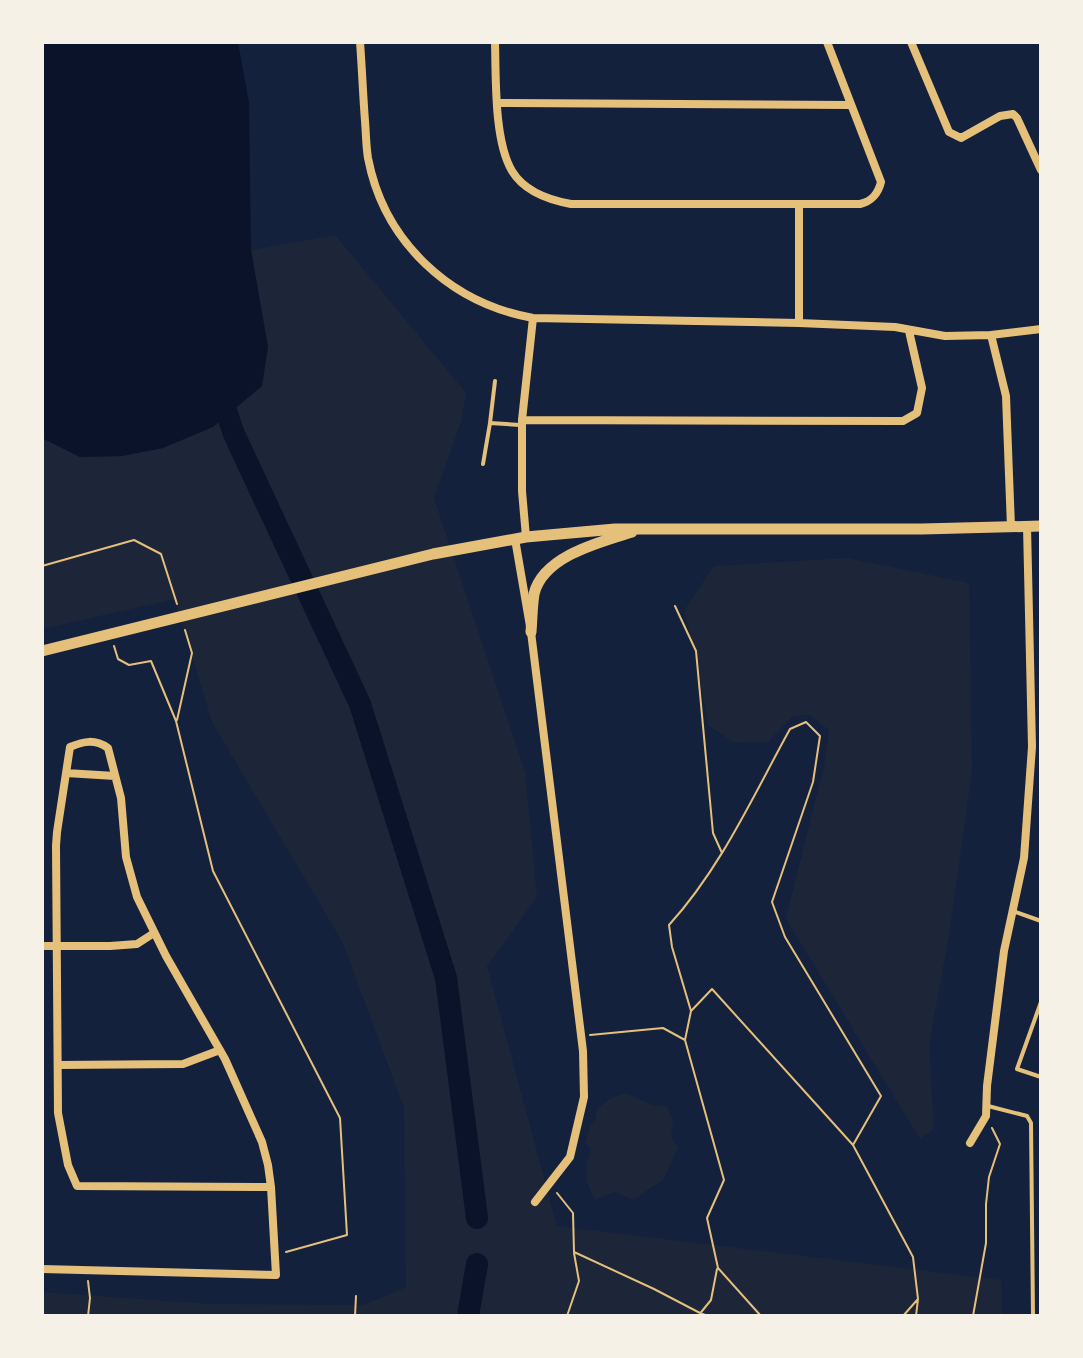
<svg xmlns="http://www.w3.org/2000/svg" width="1083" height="1358" font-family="'IBM Plex Serif',serif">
	<rect width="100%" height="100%" fill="#14213d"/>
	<!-- green -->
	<path fill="#1d2539" d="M335 235 466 393 462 419 434 498 525 772 537 897 487 966 557 1226 1001 1280 1002 1316H42V1292L209 1304 364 1305 406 1287 404 1108 343 943 212 722 175 599 42 629V438L80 457 122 456 163 448 268 347 251 250Z
		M847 558 969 583 972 771 950 929 929 1046 934 1129 920 1139 786 919 824 766 829 730 809 715 793 716 767 743 733 742 708 725 696 655 684 611 714 566Z
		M626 1093 652 1105 667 1106 673 1121 671 1137 678 1148 664 1179 633 1200 615 1192 595 1200C584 1179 584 1171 591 1149L585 1143 591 1124 595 1122 597 1109 611 1098Z"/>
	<!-- water -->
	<path fill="#0b132b" d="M42 42H238L249 103 251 250 268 347 262 386 213 427 163 448 122 456 80 457 42 438Z"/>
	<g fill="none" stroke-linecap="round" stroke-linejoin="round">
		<!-- river -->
		<path stroke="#0b132b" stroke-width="22" d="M218 387 234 434 360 704 446 978 477 1218
			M468 1316 477 1264"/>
		<!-- path -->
		<path stroke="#e5c07b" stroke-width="2" d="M42 566 134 540 161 554 177 604
			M675 606 696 651 713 833 722 853
			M114 646 118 659 129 665 151 661 176 721 213 871 340 1118 347 1235 286 1252
			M177 720 192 653 185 630
			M692 1010 712 989 853 1145 913 1257 918 1299 916 1316
			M590 1035 663 1028 685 1040 724 1180 707 1218 718 1268 761 1316
			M685 1040 691 1011 672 947 669 925C721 868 753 796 790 729L806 722 820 736 813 782 772 902 785 937 881 1096 853 1145
			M557 1193 573 1213 574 1252 654 1289 700 1313 708 1316
			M88 1316 90 1298 88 1281
			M355 1316 356 1296
			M567 1316 579 1281 574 1253
			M698 1316 711 1300 717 1269
			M903 1316 918 1299
			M973 1316 986 1243V1204L989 1177 1000 1144 992 1128"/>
		<!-- service -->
		<path stroke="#e5c07b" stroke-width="4" d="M495 381 490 423 520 425
			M483 464 490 423
			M1013 911 1041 921
			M1041 1002 1017 1069 1041 1077
			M988 1106 1027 1116 1031 1123 1033 1316"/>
		<!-- minor -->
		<path stroke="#e5c07b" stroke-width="8" d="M360 42C362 68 363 95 365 121 366 133 366 146 368 158 384 242 450 303 533 318L799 323 895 327 945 336 991 335 1041 329
			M495 42C496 78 494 141 512 171 524 191 549 200 571 204H860C872 201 878 194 881 182L827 42
			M911 42 949 132 961 138 1000 116 1013 114 1017 118 1041 170
			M498 103 850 105
			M799 204V323
			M991 335 1006 396 1011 527
			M522 420 903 421 917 413 922 388 909 331
			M526 537 522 491V420L533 318
			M515 539 531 632 583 1051 584 1097 570 1157 535 1202
			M66 773 115 776
			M45 946H110L137 944 154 933
			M58 1065 183 1064 220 1050
			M970 1143 986 1116 987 1086 1004 951 1024 858 1032 747 1027 526
			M42 1269 276 1275 271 1187 268 1165 262 1142 225 1059 166 956 137 897 126 857 121 798 108 748C95 739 84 741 70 747L57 832 56 846 58 1113 68 1165 77 1186 271 1187"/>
		<!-- secondary -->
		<path stroke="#e5c07b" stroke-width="11" d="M531 632C532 620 532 606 534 594 543 556 600 542 632 532
			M42 651 433 554 526 537 615 529H922L1041 526"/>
	</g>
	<!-- border -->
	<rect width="1083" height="1358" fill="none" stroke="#f6f1e7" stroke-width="88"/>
</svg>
